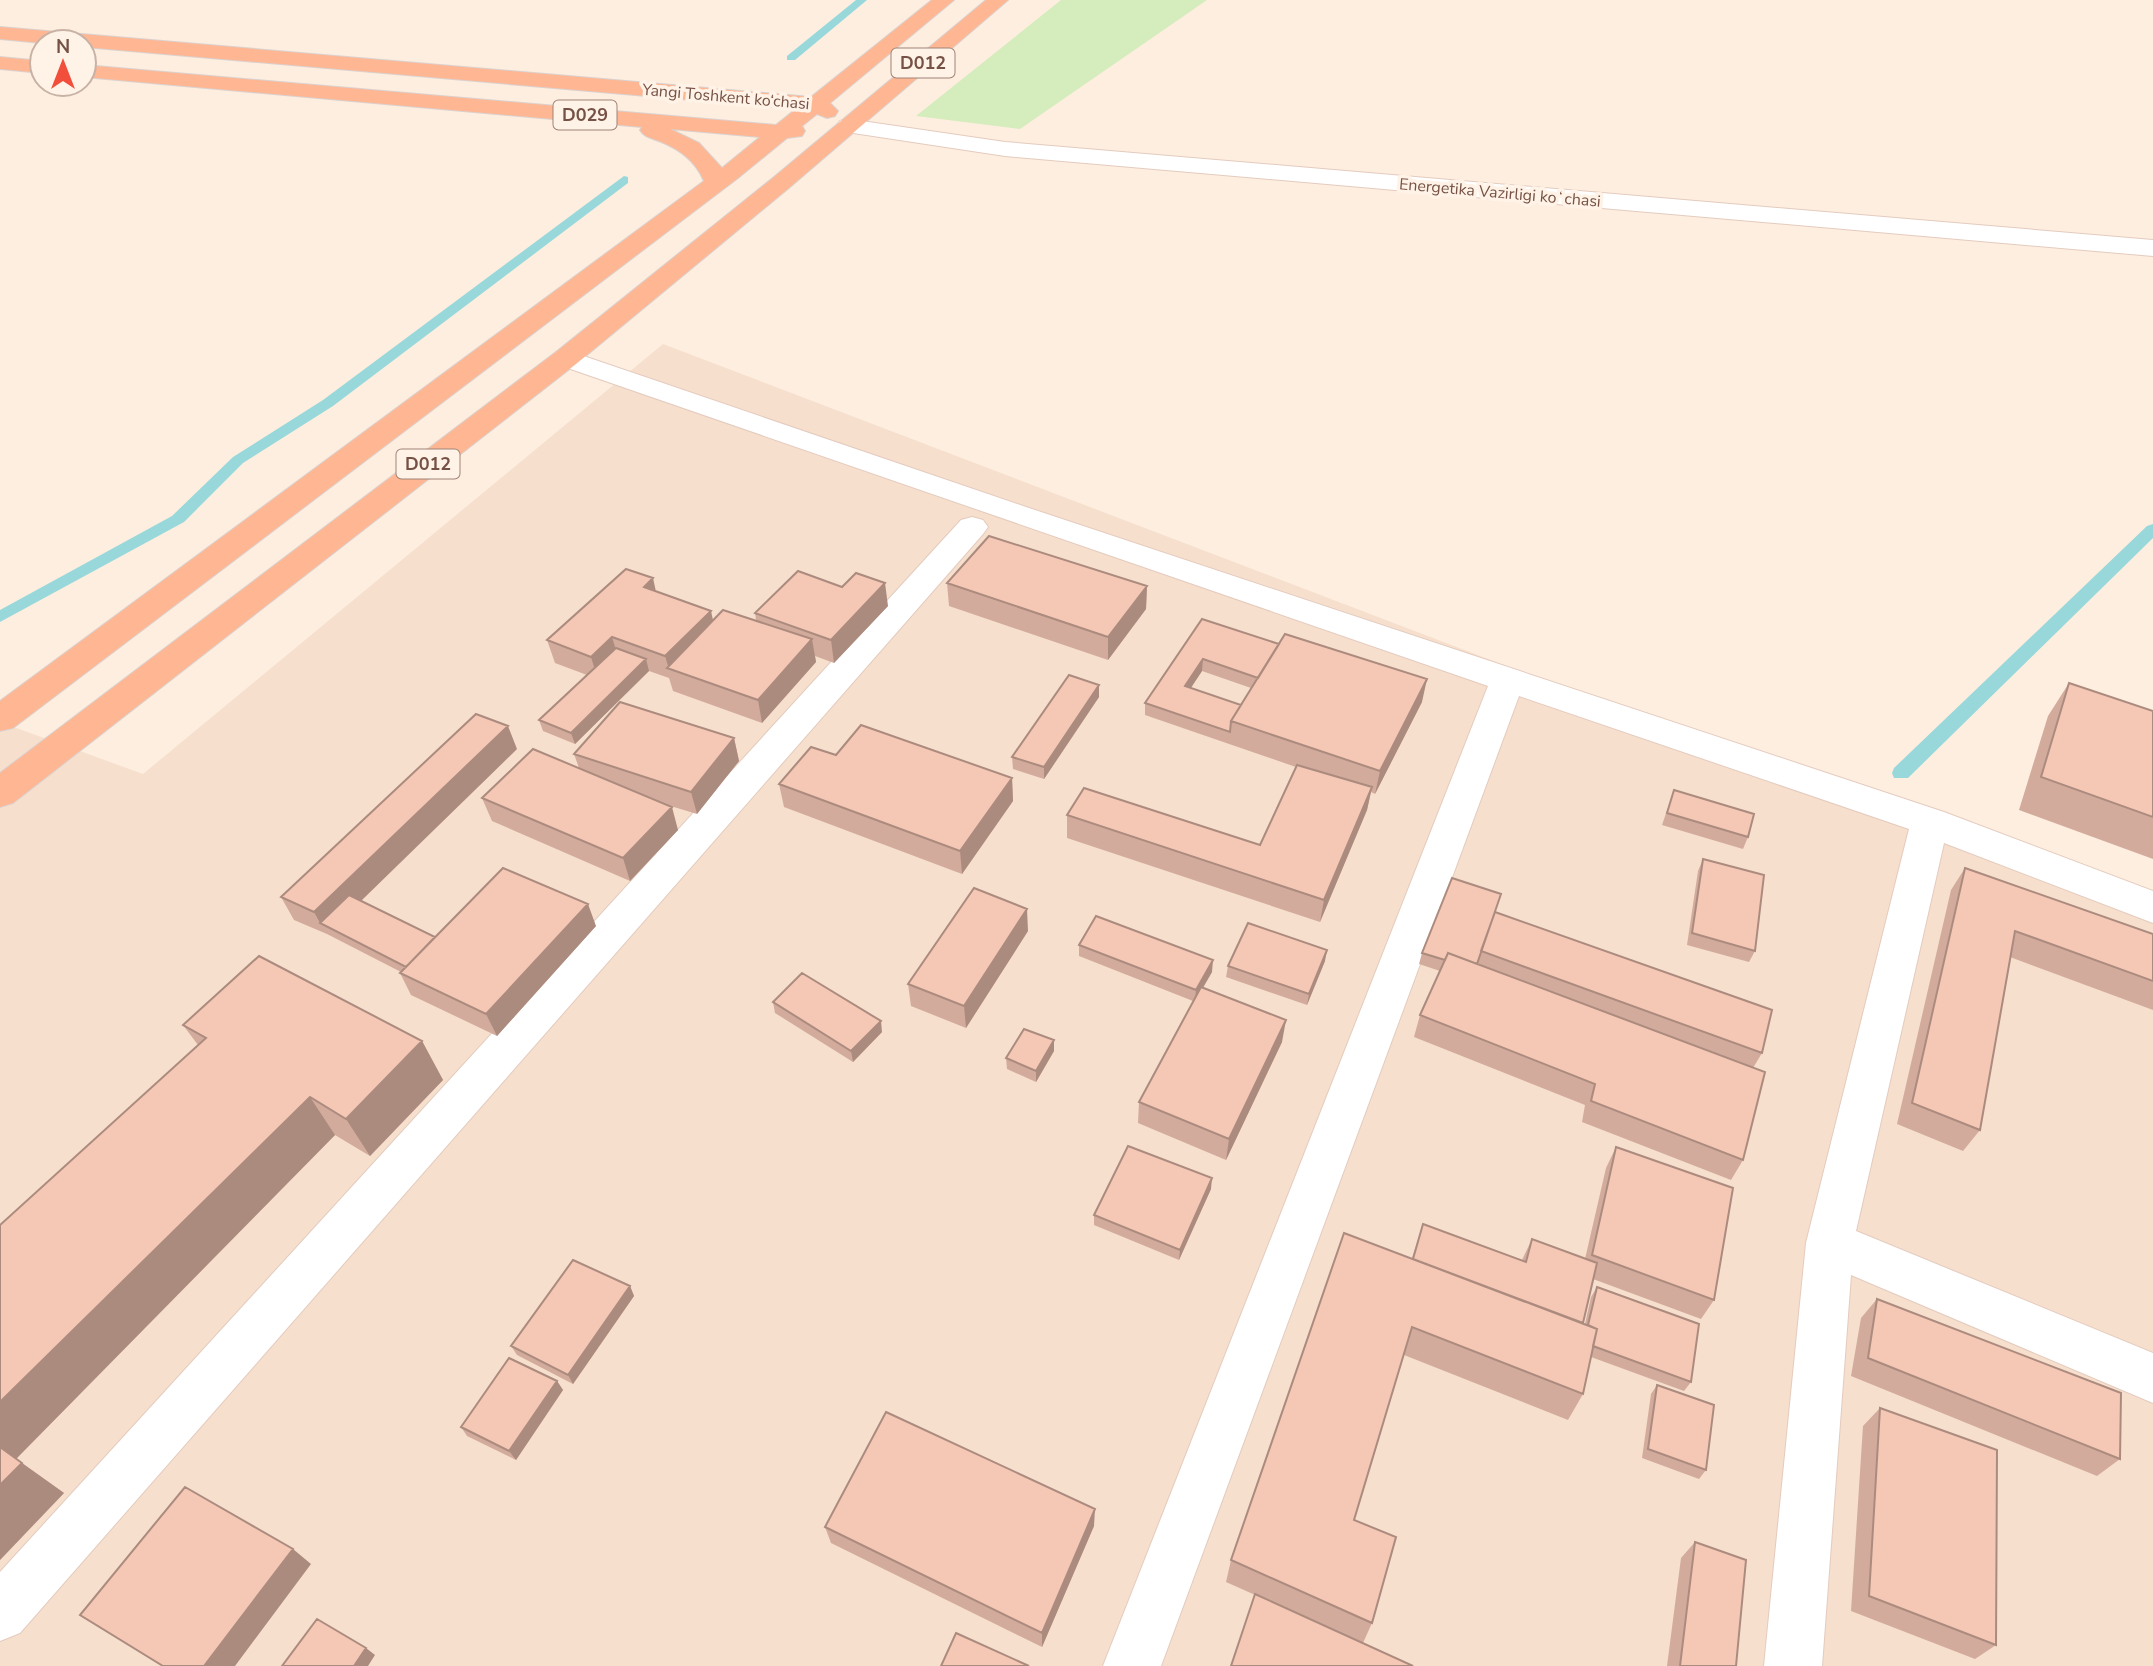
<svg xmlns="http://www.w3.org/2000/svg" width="2153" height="1666" font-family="'Nunito Sans',sans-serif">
	<rect width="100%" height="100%" fill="#feeedf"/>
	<!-- residential -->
	<path fill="#f6dfcd" d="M663 344 2153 913V1666H0V722L143 774Z"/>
	<!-- green -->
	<path fill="#d5ecbd" d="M1061 0H1207L1020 129 916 116Z"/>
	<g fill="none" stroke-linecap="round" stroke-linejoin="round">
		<!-- stream -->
		<path fill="#98d8db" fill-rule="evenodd" d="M856 0H867L795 60H787V56Z
			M624 176 628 177V183L333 406 243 463 184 522 0 622V610L172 516 233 457 323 400Z
			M2153 524V538L1908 778H1894L1892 773 1894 768 2147 526Z"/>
		<!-- minor casing -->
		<g stroke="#e4cbbe" stroke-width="2">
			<path id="minor" d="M566 350 1026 507 1944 812 2153 891V923L1944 843 1856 1231 2153 1353V1403L1851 1275 1822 1666H1764L1806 1243 1909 829 1519 696 1161 1666H1103L1488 686 556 364 552 358 556 352Z
				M972 517 983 520 988 527 983 534 20 1633 0 1641V1572L961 520Z"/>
		</g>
		<!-- tertiary casing -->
		<g stroke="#e4cbbe" stroke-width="2">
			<path id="tertiary" d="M848 119 1005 142 2153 240V256L1005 156 840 131 837 126 840 121Z"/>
		</g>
		<!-- trunk casing -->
		<g stroke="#dbd2cf" stroke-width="2">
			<path id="trunk" d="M932 0H954L830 103 838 111 835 116 827 118 817 114 802 126 805 131 802 136 787 138 738 178 13 728 0 731V701L704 181C695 160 679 149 659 141 651 138 644 137 640 130L642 127 84 77V65L776 125 796 109 84 47V42L42 43 0 39V27L811 97ZM670 129 760 137 722 168 699 143Z
				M986 0H1008L790 187 576 364 13 803 0 807V773L556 352 774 177Z
				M0 57 42 61V73L0 69Z"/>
		</g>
		<!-- minor -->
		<use href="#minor" fill="#fff" fill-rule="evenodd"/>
		<!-- tertiary -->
		<use href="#tertiary" fill="#fff" fill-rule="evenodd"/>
		<!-- trunk -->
		<use href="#trunk" fill="#feb693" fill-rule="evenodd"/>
	</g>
	<!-- wall -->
	<path fill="#d3ab9c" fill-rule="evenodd" d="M947 583 1147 586 1146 609 1108 660 949 606Z
		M656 591 713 620H756L755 613 888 606 834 663 815 656 816 662 762 723 673 691 669 678 649 671 575 744 543 731 539 720 587 675 555 663 547 640Z
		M1202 619 1422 702 1375 794 1371 792 1367 810 1320 922 1067 838V815L1260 845 1296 767 1145 715V703ZM1202 671 1251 688 1241 705 1191 688Z
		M2069 683 2153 711V859L2019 810 2048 716Z
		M1099 685V697L1044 779 1013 769 1012 757Z
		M734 738 739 761 697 814 664 804 678 830 630 881 492 821 482 798 579 768 574 754Z
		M517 749 361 901 435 937 596 926 497 1036 411 995 400 973 401 972 327 934 294 920 281 897Z
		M836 755 1012 778 1013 801 962 874 784 807 779 784Z
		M1674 790 1748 837 1743 849 1662 825Z
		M1703 859 1755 951 1749 962 1687 945 1698 871Z
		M1965 868 2153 934V1010L2010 957 1980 1130 1963 1151 1897 1124 1951 890Z
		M1495 912 1762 1053 1753 1068 1743 1160 1731 1180 1582 1122 1585 1105 1414 1037 1420 1015 1440 971 1419 964 1422 953Z
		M1028 931 966 1028 911 1006 908 984Z
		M1079 945 1212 972 1203 988 1282 1042 1226 1160 1138 1123 1139 1102 1193 1001 1079 956Z
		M1325 961 1307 1005 1226 977 1228 966Z
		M773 1002 882 1032 853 1062 775 1013Z
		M183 1025 422 1041 443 1080 370 1156 335 1135 16 1459 64 1493 0 1560V1225L198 1045Z
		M1054 1040V1051L1036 1082 1007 1069 1006 1058Z
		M1616 1147 1714 1300 1701 1319 1593 1279 1583 1323 1585 1324 1591 1297 1597 1287 1691 1382 1684 1391 1591 1357 1583 1394 1568 1420 1404 1355 1354 1520 1372 1623 1363 1643 1226 1582 1231 1560 1412 1258 1423 1224 1522 1260 1532 1239 1585 1259 1606 1168Z
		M1211 1189 1179 1260 1094 1225V1215Z
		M630 1286 634 1296 573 1384 517 1355 511 1346Z
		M1877 1299 2120 1459 2097 1476 1851 1376 1861 1318Z
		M557 1381 563 1390 516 1460 467 1436 461 1427Z
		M1657 1385 1706 1470 1699 1479 1642 1458 1651 1394Z
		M1880 1408 1996 1645 1975 1659 1851 1611 1863 1426Z
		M1094 1526 1042 1647 831 1543 825 1527Z
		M1695 1542 1736 1666H1667L1681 1558Z"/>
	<!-- shaded-wall -->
	<path fill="#ac8b7f" d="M653 578 658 601 644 587Z
		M885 583 888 606 834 663 831 640Z
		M1147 586 1146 609 1108 660V637Z
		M711 611 716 634 669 669 665 656Z
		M612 637 619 660 598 680 591 657Z
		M812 639 816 662 762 723 758 700Z
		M646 659 649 671 575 744 571 733Z
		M1203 659 1202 671 1184 698 1185 686Z
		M1427 679 1422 702 1375 794 1380 771Z
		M1099 685V697L1044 779V767Z
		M508 726 517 749 332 929 320 923 314 912Z
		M734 738 739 761 697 814 691 792Z
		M1012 778 1013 801 962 874 960 851Z
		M1372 787 1367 810 1320 922 1324 900Z
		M672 807 678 830 630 881 623 858Z
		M588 904 596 926 497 1036 486 1014Z
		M1027 909 1028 931 966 1028 964 1006Z
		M1327 950 1325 961 1307 1005 1309 994Z
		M1213 960 1212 972 1195 1001 1196 990Z
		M1286 1020 1282 1042 1226 1160 1229 1139Z
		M881 1021 882 1032 853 1062 851 1051Z
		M1054 1040V1051L1036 1082V1071Z
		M422 1041 443 1080 370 1156 346 1119Z
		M310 1097 335 1135 15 1460 0 1448V1402Z
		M1212 1178 1211 1189 1179 1260 1180 1250Z
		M630 1286 634 1296 573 1384 568 1375Z
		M557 1381 563 1390 516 1460 509 1451Z
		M22 1463 64 1493 0 1560V1485Z
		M1095 1509 1094 1526 1042 1647V1633Z
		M293 1549 311 1564 235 1666H204Z
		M366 1648 375 1655 368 1666H354Z"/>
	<!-- building -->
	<path fill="#f5c7b5" stroke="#ac8b7f" stroke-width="2" d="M989 536 1147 586 1108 637 947 583Z
		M626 569 653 578 644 587 711 611 665 656 612 637 591 657 547 640Z
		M798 571 842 587 856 573 885 583 831 640 755 613Z
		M723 610 812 639 758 700 667 668Z
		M1202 619 1279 644 1258 678 1203 659 1185 686 1241 705 1231 721 1230 732 1145 703Z
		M1285 634 1427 679 1380 771 1231 721Z
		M616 648 646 659 571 733 539 720Z
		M1069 675 1099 685 1044 767 1012 757Z
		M2069 683 2153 711V817L2041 777Z
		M620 702 734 738 691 792 574 754Z
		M476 714 508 726 314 912 281 897Z
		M861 725 1012 778 960 851 779 784 811 747 836 755Z
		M533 749 672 807 623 858 482 798Z
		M1297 765 1372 787 1324 900 1067 815 1084 788 1260 845Z
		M1674 790 1754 814 1748 837 1667 813Z
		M1703 859 1764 875 1755 951 1692 933Z
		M503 868 588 904 486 1014 400 973Z
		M1965 868 2153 934V981L2015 931 1980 1130 1912 1103Z
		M1452 878 1501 894 1477 964 1448 953 1445 960 1422 953Z
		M974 888 1027 909 964 1006 908 984Z
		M349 895 435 937 406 967 320 923Z
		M1495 912 1772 1010 1762 1053 1481 951Z
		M1096 916 1213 960 1196 990 1079 945Z
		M1248 923 1327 950 1309 994 1228 966Z
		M1448 953 1765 1072 1743 1160 1591 1101 1595 1084 1420 1015Z
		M259 956 422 1041 346 1119 310 1097 0 1402V1225L206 1038 183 1025Z
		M802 973 881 1021 851 1051 773 1002Z
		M1201 987 1286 1020 1229 1139 1139 1102Z
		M1024 1029 1054 1040 1036 1071 1006 1058Z
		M1128 1146 1212 1178 1180 1250 1094 1215Z
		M1616 1147 1733 1188 1714 1300 1592 1255Z
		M1423 1224 1526 1262 1532 1239 1597 1263 1583 1323 1413 1259Z
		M1344 1233 1597 1329 1583 1394 1412 1327 1354 1520 1396 1537 1372 1623 1231 1560Z
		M573 1260 630 1286 568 1375 511 1346Z
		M1597 1287 1699 1324 1691 1382 1593 1346 1597 1329 1588 1325Z
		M1877 1299 2121 1393 2120 1459 1868 1358Z
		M509 1358 557 1381 509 1451 461 1427Z
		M1657 1385 1714 1405 1706 1470 1648 1449Z
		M1880 1408 1997 1450 1996 1645 1869 1596Z
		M886 1412 1095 1509 1042 1633 825 1527Z
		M0 1447 22 1463 0 1485Z
		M185 1487 293 1549 204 1666H163L80 1615Z
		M1695 1542 1746 1560 1736 1666H1680Z
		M1255 1594 1413 1666H1231Z
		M317 1619 366 1648 354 1666H282Z
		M956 1633 1029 1666H941Z"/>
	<g text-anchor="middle" stroke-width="7" stroke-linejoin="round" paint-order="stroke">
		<!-- far-street labels -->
		<g font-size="16" fill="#765145" stroke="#fff3e7">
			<text transform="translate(726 96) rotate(5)" y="6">Yangi Toshkent ko‘chasi</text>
			<text transform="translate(1500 192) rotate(5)" y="6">Energetika Vazirligi koʻchasi</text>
		</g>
		<!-- shield labels -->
		<g fill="#fff3e7" stroke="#9f8276" stroke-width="2">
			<rect x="891.5" y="48.5" width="63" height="29" rx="5"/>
			<rect x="553.5" y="100.5" width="63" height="29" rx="5"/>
			<rect x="396.5" y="449.5" width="63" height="29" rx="5"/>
		</g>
		<g font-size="18" font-weight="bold" fill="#765145">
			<text x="923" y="69">D012</text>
			<text x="585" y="121">D029</text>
			<text x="428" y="470">D012</text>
		</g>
	</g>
	<!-- north arrow -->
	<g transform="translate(63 63)"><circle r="33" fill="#fff3e7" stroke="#c8b2a6" stroke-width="2"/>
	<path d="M0-5L12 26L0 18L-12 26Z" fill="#f14f3b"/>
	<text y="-10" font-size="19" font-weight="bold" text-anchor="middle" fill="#765145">N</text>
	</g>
</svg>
